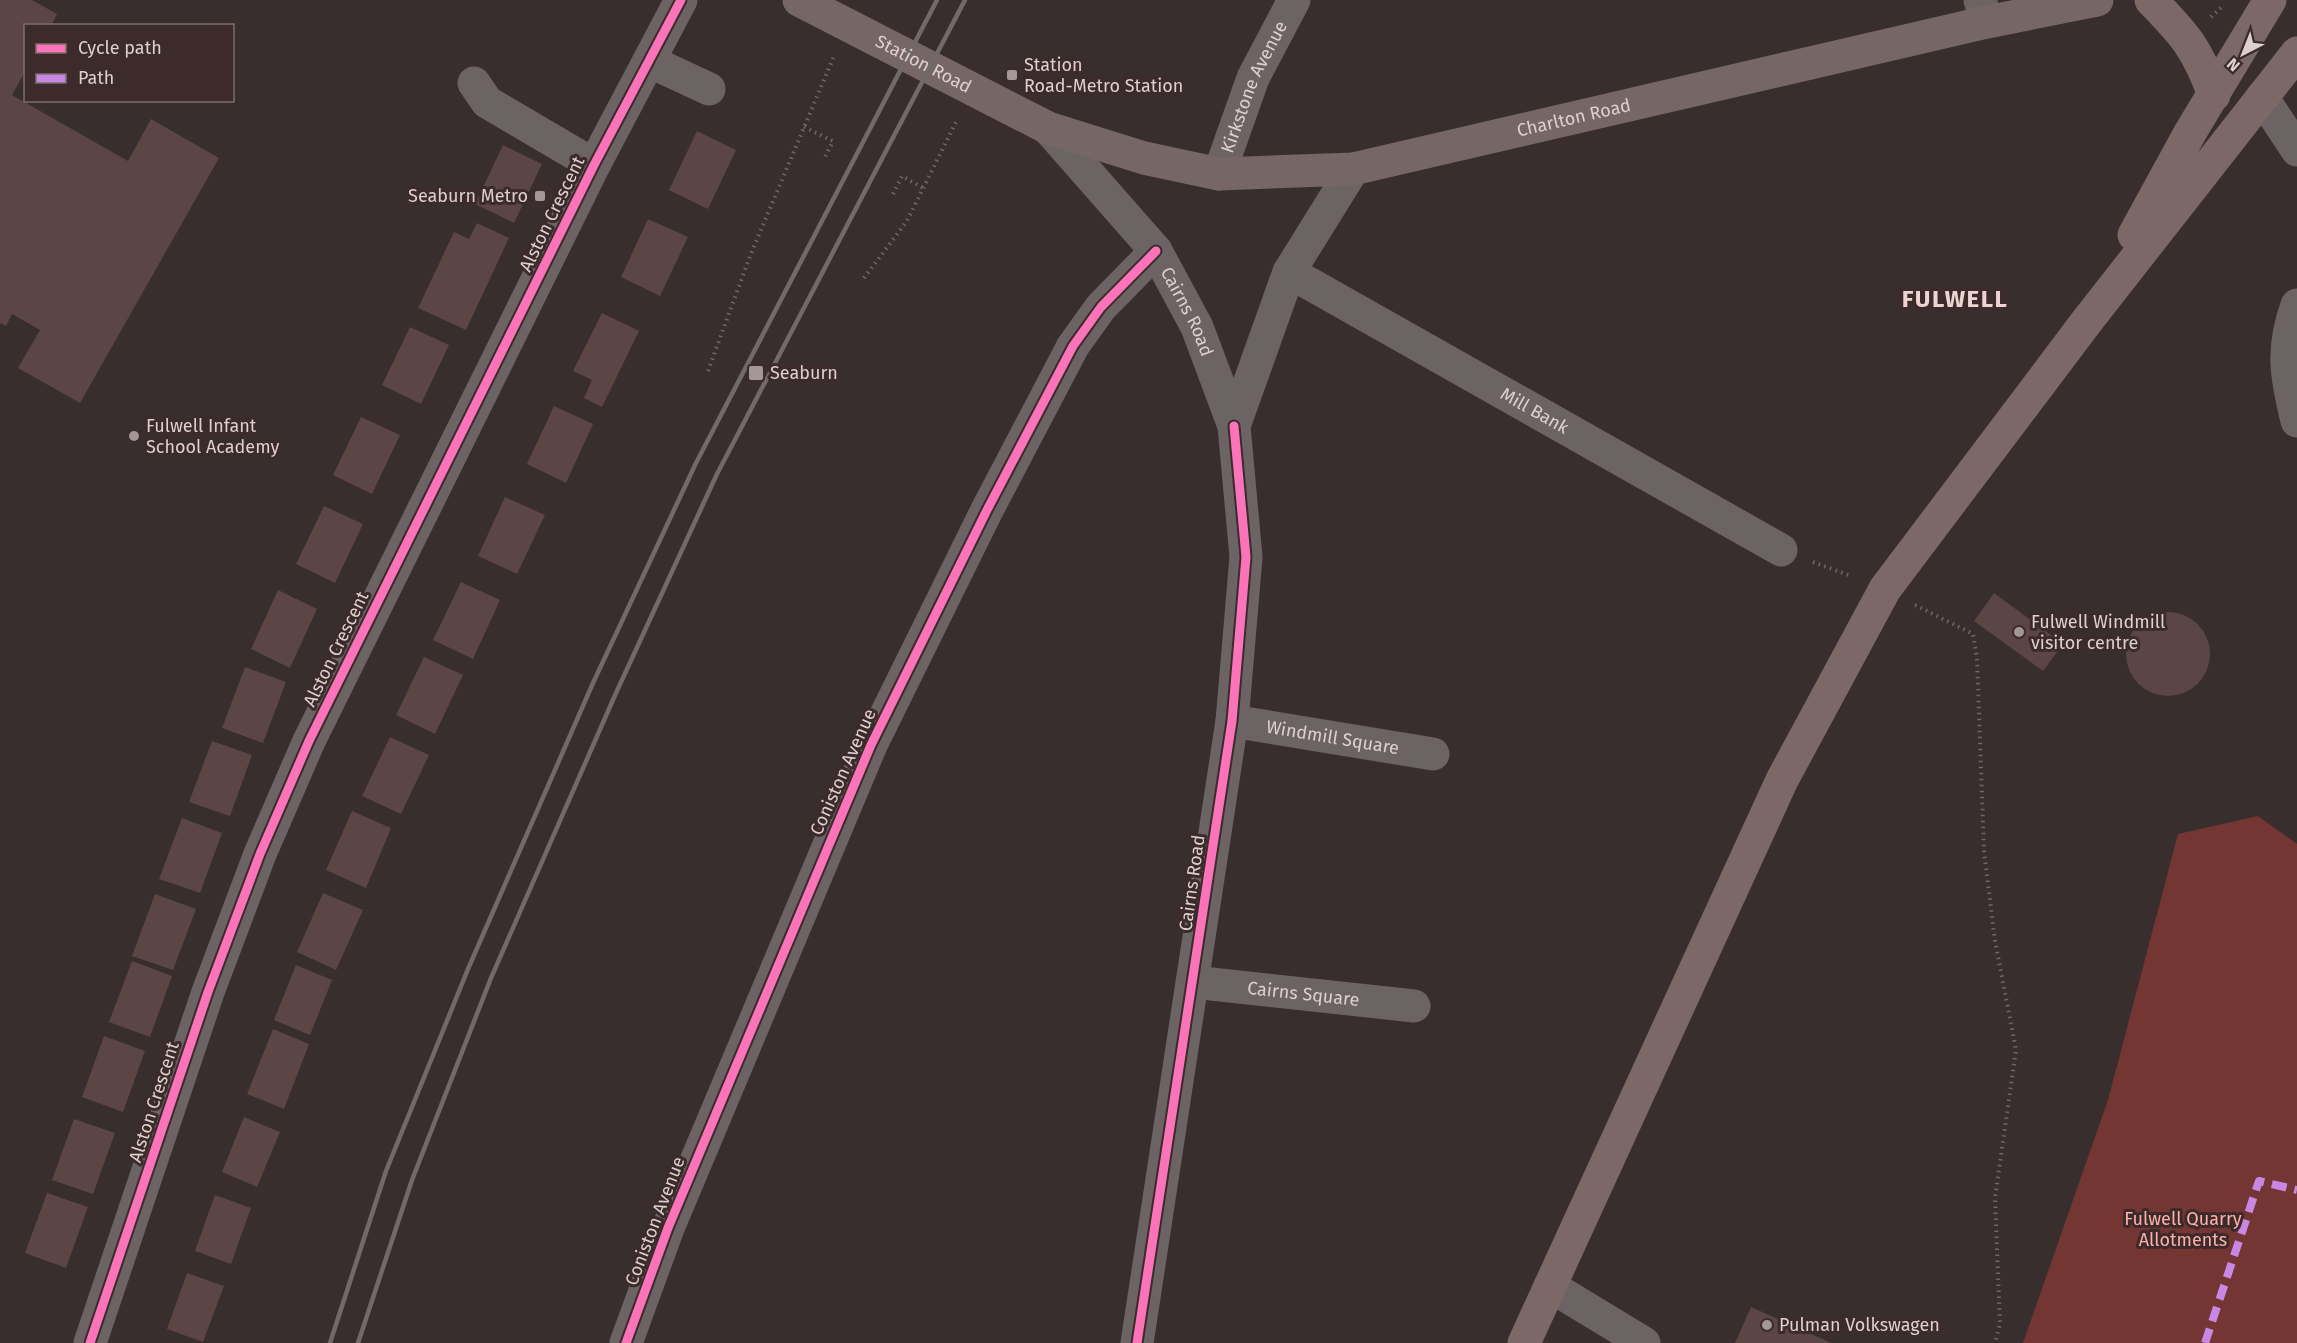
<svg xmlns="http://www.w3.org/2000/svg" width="2297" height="1343" font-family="'Fira Sans',sans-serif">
	<rect width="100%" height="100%" fill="#382e2e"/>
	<!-- green -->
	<path fill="#743633" d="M2258 816 2297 844V1343H2023L2108 1100 2178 834Z"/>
	<!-- building -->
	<path fill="#5b4545" d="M0 0H32L57 14 51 26H26V70L12 95 128 161 151 119 219 158 80 403 18 368 40 330 12 314 6 326 0 323Z
		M697 131 736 150 708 209 669 190Z
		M503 145 542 164 514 223 475 204Z
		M648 219 688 237 660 296 621 277Z
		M477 223 509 238 466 330 418 308 454 232 469 239Z
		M602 313 639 331 602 407 584 398 592 380 573 371Z
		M410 327 449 345 421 404 382 385Z
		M554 406 593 424 566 483 527 464Z
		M361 417 400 435 372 494 333 475Z
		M505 497 545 515 517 574 478 556Z
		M324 506 363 524 335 583 296 564Z
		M461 582 500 600 473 659 433 640Z
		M278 590 317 609 290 668 251 649Z
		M1994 593 2063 644 2043 671 1974 621Z
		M2126 654a42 42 0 1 1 84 0a42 42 0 1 1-84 0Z
		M424 657 463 675 435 734 396 715Z
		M245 667 286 682 263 743 222 728Z
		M390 737 429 755 401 814 362 796Z
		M212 741 252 755 230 816 189 802Z
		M352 811 391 828 366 888 326 870Z
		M182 818 222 833 200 893 159 879Z
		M323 893 363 910 336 970 297 952Z
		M155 894 196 909 173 970 132 956Z
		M132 961 172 976 150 1037 109 1022Z
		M296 965 332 980 310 1035 274 1020Z
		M273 1029 309 1044 284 1109 247 1094Z
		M104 1036 145 1051 123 1112 82 1097Z
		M244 1117 280 1132 257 1187 222 1172Z
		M74 1119 115 1133 93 1194 52 1180Z
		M47 1193 88 1207 66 1268 25 1253Z
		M215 1195 251 1208 231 1264 195 1251Z
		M187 1273 224 1286 203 1342 167 1329Z
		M1751 1307 1831 1343H1735Z"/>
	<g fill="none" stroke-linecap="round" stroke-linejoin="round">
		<!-- path -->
		<path stroke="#6e6867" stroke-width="4" stroke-dasharray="1.5 4.5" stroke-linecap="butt" d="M2211 17 2223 6
			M804 127 833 141 825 157
			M893 194 902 176 923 188
			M864 278 907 221 957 120
			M708 371 750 256 834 56
			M1813 562 1851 576
			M1915 605 1973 634 1977 658 1984 851 1995 941 2016 1050 1995 1198 2000 1324 1995 1343"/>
		<!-- minor -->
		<g stroke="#6c6464" stroke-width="33">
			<path d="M1980 0 1987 22"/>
			<path d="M649 61 709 89"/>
			<path d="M474 83 487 102 594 165"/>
			<path d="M2262 97 2297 150"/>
			<path id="s1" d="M1048 128 1156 251 1197 327 1234 426 1289 272 1353 169"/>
			<path id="s2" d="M1219 174 1253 78 1294 0"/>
			<path id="s3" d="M1289 272 1781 550"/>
			<path d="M2297 305C2281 350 2286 375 2297 421"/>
			<path id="s4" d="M1232 721 1433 754"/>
			<path id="s5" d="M1193 982 1414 1006"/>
			<path d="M1550 1286 1644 1343"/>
			<path d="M90 1343 208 992 260 854 309 741 594 165 681 0"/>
			<path d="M626 1343 668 1228 871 745 987 510 1073 346 1101 307 1156 251"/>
			<path d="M1137 1343 1232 721 1246 557 1234 426"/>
		</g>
		<!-- major -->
		<path stroke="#766766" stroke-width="33" id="s6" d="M799 0 1048 128 1144 158 1219 174 1353 169 1987 22 2097 0"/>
		<!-- highway -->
		<path stroke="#7d6868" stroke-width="33" d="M2151 0C2185 35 2197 48 2214 95
			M2134 235 2191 131 2270 0
			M1524 1343 1782 780 1885 589 2087 321 2297 53"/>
		<!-- rail -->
		<path stroke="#716a6a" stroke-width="4.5" d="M330 1343 386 1171 468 969 593 683 696 463 937 0
			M358 1343 412 1180 491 978 616 693 717 474 965 0"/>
		<!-- quiet -->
		<path stroke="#c787e3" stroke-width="8" stroke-dasharray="15 8" stroke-linecap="butt" d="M2205 1343 2259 1181 2297 1190"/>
		<!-- cycleway casing -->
		<g stroke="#3c2b2a" stroke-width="13">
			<path id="cycleway" d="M90 1343 208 992 260 854 309 741 594 165 681 0
				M626 1343 668 1228 871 745 987 510 1073 346 1101 307 1156 251
				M1137 1343 1232 721 1246 557 1234 426"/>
		</g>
		<!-- cycleway -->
		<use href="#cycleway" stroke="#fb73b8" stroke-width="9"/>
	</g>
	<!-- markers -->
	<g fill="#a39897" stroke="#3c2b2a" stroke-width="2">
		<rect x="1006" y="69" width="12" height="12" rx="3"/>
		<rect x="534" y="190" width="12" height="12" rx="3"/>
		<rect x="748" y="365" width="16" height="16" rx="3"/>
		<circle cx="134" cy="436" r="6"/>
		<circle cx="2019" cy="632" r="6"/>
		<circle cx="1767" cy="1325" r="6"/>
	</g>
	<g text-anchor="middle" stroke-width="6" stroke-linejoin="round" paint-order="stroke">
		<!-- street labels -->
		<g font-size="18" fill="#dcd1d0" stroke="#3c2b2a">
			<text dy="6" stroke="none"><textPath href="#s6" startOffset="140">Station Road</textPath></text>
			<text dy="6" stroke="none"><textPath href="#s2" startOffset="94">Kirkstone Avenue</textPath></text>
			<text dy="6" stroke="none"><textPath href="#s6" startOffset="818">Charlton Road</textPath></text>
			<text transform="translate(552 214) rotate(-64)" y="6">Alston Crescent</text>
			<text dy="6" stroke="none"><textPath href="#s1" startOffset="232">Cairns Road</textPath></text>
			<text dy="6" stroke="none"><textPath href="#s3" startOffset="282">Mill Bank</textPath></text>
			<text transform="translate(336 649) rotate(-64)" y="6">Alston Crescent</text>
			<text dy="6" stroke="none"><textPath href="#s4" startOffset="102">Windmill Square</textPath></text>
			<text transform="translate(843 772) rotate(-66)" y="6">Coniston Avenue</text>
			<text transform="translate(1192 883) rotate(-82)" y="6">Cairns Road</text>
			<text dy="6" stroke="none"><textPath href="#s5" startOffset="111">Cairns Square</textPath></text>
			<text transform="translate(154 1102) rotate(-72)" y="6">Alston Crescent</text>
			<text transform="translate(655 1221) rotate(-69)" y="6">Coniston Avenue</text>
		</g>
		<!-- poi labels -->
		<g font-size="18" fill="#dcd1d0" stroke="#3c2b2a" text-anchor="start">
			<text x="1024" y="71">Station<tspan x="1024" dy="21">Road-Metro Station</tspan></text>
			<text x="528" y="202" text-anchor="end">Seaburn Metro</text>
			<text x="770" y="379">Seaburn</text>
			<text x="146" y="432">Fulwell Infant<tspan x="146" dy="21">School Academy</tspan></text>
			<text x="2031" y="628">Fulwell Windmill<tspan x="2031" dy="21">visitor centre</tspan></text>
			<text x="1779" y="1331">Pulman Volkswagen</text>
		</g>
		<!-- park labels -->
		<g font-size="18" fill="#feb0aa" stroke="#3c2b2a">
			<text x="2183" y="1225">Fulwell Quarry<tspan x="2183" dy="21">Allotments</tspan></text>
		</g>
		<!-- district labels -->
		<g font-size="24" font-weight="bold" letter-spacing="1.5" fill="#ebd4d2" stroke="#3c2b2a">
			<text x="1955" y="307">FULWELL</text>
		</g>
	</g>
	<!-- legend -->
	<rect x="24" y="24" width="210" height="78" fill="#3c2b2a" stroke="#7c6d6c" stroke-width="1.5"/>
	<rect x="36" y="44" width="30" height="9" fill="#fb73b8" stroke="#7c6d6c" stroke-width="1.5"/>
	<text x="78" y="54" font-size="18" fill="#dcd1d0">Cycle path</text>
	<rect x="36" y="74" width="30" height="9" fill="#c787e3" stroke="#7c6d6c" stroke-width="1.5"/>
	<text x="78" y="84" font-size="18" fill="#dcd1d0">Path</text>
	<!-- north arrow -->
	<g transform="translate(2243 54) rotate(222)" stroke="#3c2b2a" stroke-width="4.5" paint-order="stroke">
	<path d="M0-4.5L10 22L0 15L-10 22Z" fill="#dcd1d0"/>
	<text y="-9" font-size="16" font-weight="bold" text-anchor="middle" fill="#dcd1d0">N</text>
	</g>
</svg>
